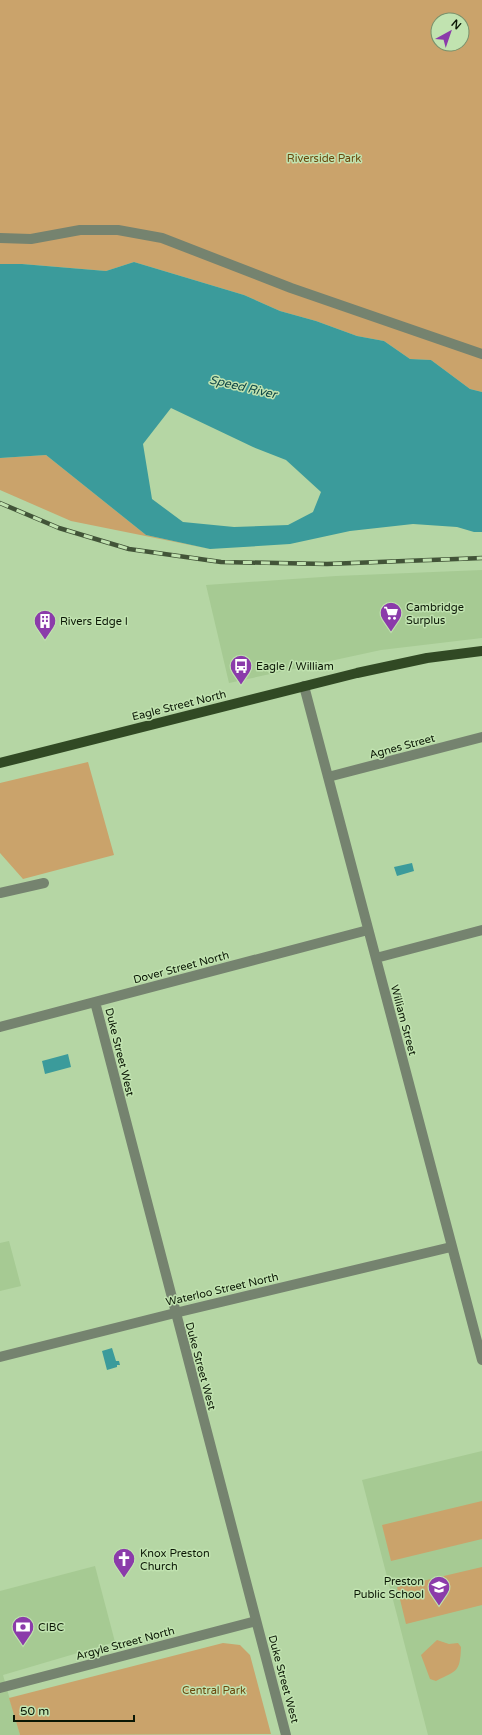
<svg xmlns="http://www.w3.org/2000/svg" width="482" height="1735" font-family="'Varela Round',sans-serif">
	<rect width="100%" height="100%" fill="#b5d6a4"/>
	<!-- built -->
	<path fill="#a6ca93" d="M482 570V638L381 650 229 683 206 585 336 576Z
		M9 1241 21 1286 0 1291V1243Z
		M482 1451V1735H428L362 1480Z
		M95 1566 115 1642 3 1675 20 1735H0V1591Z"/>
	<!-- green -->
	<path fill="#caa36b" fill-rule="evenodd" d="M0 0H482V392L470 389 431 360 410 359 384 341 357 336 316 321 280 311 244 295 134 262 106 271 22 264H0ZM438 20H462V44H438Z
		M46 455 146 535 210 549 71 521 0 490V458Z
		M88 762 114 855 23 879 0 853V783Z
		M482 1501V1539L391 1561 382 1525Z
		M482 1567V1605L406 1624 397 1587Z
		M437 1640 449 1644 458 1643 461 1647C460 1673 457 1670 436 1681L430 1679 421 1655Z
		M223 1643 240 1645 250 1655 271 1734 20 1735 9 1698Z"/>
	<!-- water -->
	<path fill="#3b9b9b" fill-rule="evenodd" d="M134 262 244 295 280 311 316 321 357 336 384 341 410 359 431 360 470 389 482 392V532H474L457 527 413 524 350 531 290 544 210 549 146 535 46 455 0 458V264H22L106 271ZM171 408 253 447 286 460 321 492 313 512 288 525 234 527 183 522 152 499 143 444Z
		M412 863 414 871 397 876 394 867Z
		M68 1054 71 1067 45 1074 42 1061Z
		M112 1348 116 1361H119L120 1365H117V1367L107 1370 102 1351Z"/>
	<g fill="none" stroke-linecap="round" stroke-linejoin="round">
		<!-- minor -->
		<path stroke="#75836f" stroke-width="10" d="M0 238 31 239 80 230H118L162 238 291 288 482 354
			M304 686 482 1360
			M328 777 482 737
			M0 893 44 883
			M376 958 482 930
			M95 1002 286 1735
			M0 1027 368 930
			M0 1357 175 1313 451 1247
			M0 1688 256 1621"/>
		<!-- major -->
		<path stroke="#314924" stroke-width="10" d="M0 763 357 673 427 658 482 651"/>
		<!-- rail casing -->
		<g stroke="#425438" stroke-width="4.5">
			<path id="rail" d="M0 503 59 528 129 549 221 562 327 564 482 558"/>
		</g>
		<!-- rail -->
		<use href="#rail" stroke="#c1e3b0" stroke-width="3" stroke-dasharray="9" stroke-linecap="butt"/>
	</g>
	<!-- icons -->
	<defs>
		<g id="supermarket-pin" transform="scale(1.15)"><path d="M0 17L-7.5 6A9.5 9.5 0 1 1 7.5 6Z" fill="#8b3baa" stroke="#c1e3b0"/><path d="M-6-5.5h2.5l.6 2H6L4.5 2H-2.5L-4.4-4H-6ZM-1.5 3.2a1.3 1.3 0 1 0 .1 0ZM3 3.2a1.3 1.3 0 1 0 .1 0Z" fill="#fff"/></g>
		<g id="building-pin" transform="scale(1.15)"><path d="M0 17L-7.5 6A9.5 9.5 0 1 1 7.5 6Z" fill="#8b3baa" stroke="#c1e3b0"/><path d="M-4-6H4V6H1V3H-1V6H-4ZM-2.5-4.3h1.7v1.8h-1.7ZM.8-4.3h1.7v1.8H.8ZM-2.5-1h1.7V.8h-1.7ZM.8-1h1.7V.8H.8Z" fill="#fff"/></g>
		<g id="bus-pin" transform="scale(1.15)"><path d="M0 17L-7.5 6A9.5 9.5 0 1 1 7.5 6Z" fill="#8b3baa" stroke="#c1e3b0"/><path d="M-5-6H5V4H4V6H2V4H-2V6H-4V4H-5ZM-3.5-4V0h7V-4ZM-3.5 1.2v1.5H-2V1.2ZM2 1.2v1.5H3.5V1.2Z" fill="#fff"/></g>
		<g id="church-pin" transform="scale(1.15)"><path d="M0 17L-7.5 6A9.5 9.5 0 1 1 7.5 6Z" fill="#8b3baa" stroke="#c1e3b0"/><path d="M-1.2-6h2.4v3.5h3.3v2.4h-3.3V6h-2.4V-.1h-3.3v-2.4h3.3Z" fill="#fff"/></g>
		<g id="school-pin" transform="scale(1.15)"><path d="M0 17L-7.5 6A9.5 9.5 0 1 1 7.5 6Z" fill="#8b3baa" stroke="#c1e3b0"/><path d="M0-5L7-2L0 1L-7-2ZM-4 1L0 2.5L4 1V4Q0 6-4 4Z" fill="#fff"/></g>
		<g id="bank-pin" transform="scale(1.15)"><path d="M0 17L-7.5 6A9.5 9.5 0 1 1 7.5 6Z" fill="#8b3baa" stroke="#c1e3b0"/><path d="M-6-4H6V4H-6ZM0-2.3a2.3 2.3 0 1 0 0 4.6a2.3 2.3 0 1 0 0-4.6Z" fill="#fff"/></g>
	</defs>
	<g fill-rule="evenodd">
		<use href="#supermarket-pin" x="391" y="613"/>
		<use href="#building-pin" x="45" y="621"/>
		<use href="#bus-pin" x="241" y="666"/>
		<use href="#church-pin" x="124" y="1559"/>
		<use href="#school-pin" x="439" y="1587"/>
		<use href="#bank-pin" x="23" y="1627"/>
	</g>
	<g text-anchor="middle" stroke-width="3" stroke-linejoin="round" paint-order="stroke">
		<!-- park labels -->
		<g font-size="11" fill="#6a480d" stroke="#c1e3b0">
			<text x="324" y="162">Riverside Park</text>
			<text x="214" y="1694">Central Park</text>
		</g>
		<!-- poi labels -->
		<g font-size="11" fill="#0b1705" stroke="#c1e3b0" text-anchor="start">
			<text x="406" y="611">Cambridge<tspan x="406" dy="13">Surplus</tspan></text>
			<text x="60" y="625">Rivers Edge I</text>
			<text x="256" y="670">Eagle / William</text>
			<text x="140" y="1557">Knox Preston<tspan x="140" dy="13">Church</tspan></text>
			<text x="424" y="1585" text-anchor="end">Preston<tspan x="424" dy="13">Public School</tspan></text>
			<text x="38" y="1631">CIBC</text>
		</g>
		<!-- street labels -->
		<g font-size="11" fill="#0b1705" stroke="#c1e3b0">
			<text transform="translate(179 705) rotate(-14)" y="4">Eagle Street North</text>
			<text transform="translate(402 746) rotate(-15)" y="4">Agnes Street</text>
			<text transform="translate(181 967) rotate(-15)" y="4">Dover Street North</text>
			<text transform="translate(404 1020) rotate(75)" y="4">William Street</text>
			<text transform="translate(120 1052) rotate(76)" y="4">Duke Street West</text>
			<text transform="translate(222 1289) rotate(-13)" y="4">Waterloo Street North</text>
			<text transform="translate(201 1366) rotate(75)" y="4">Duke Street West</text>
			<text transform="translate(125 1643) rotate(-15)" y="4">Argyle Street North</text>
			<text transform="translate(284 1679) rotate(75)" y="4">Duke Street West</text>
		</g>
		<!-- water labels -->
		<g font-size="12" font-style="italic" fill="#104848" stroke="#c1e3b0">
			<text transform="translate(243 387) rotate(13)" y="4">Speed River</text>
		</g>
	</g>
	<!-- north arrow -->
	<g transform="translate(450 32) rotate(40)"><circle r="19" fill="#c1e3b0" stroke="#78916c"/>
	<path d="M0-3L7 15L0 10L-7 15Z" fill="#8b3baa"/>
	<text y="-6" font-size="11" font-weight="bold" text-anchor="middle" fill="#0b1705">N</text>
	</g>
	<!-- scale -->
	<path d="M14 1715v6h120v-6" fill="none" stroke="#0b1705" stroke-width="2"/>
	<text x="20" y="1715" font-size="12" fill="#0b1705" stroke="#c1e3b0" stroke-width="3" paint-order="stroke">50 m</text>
</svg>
